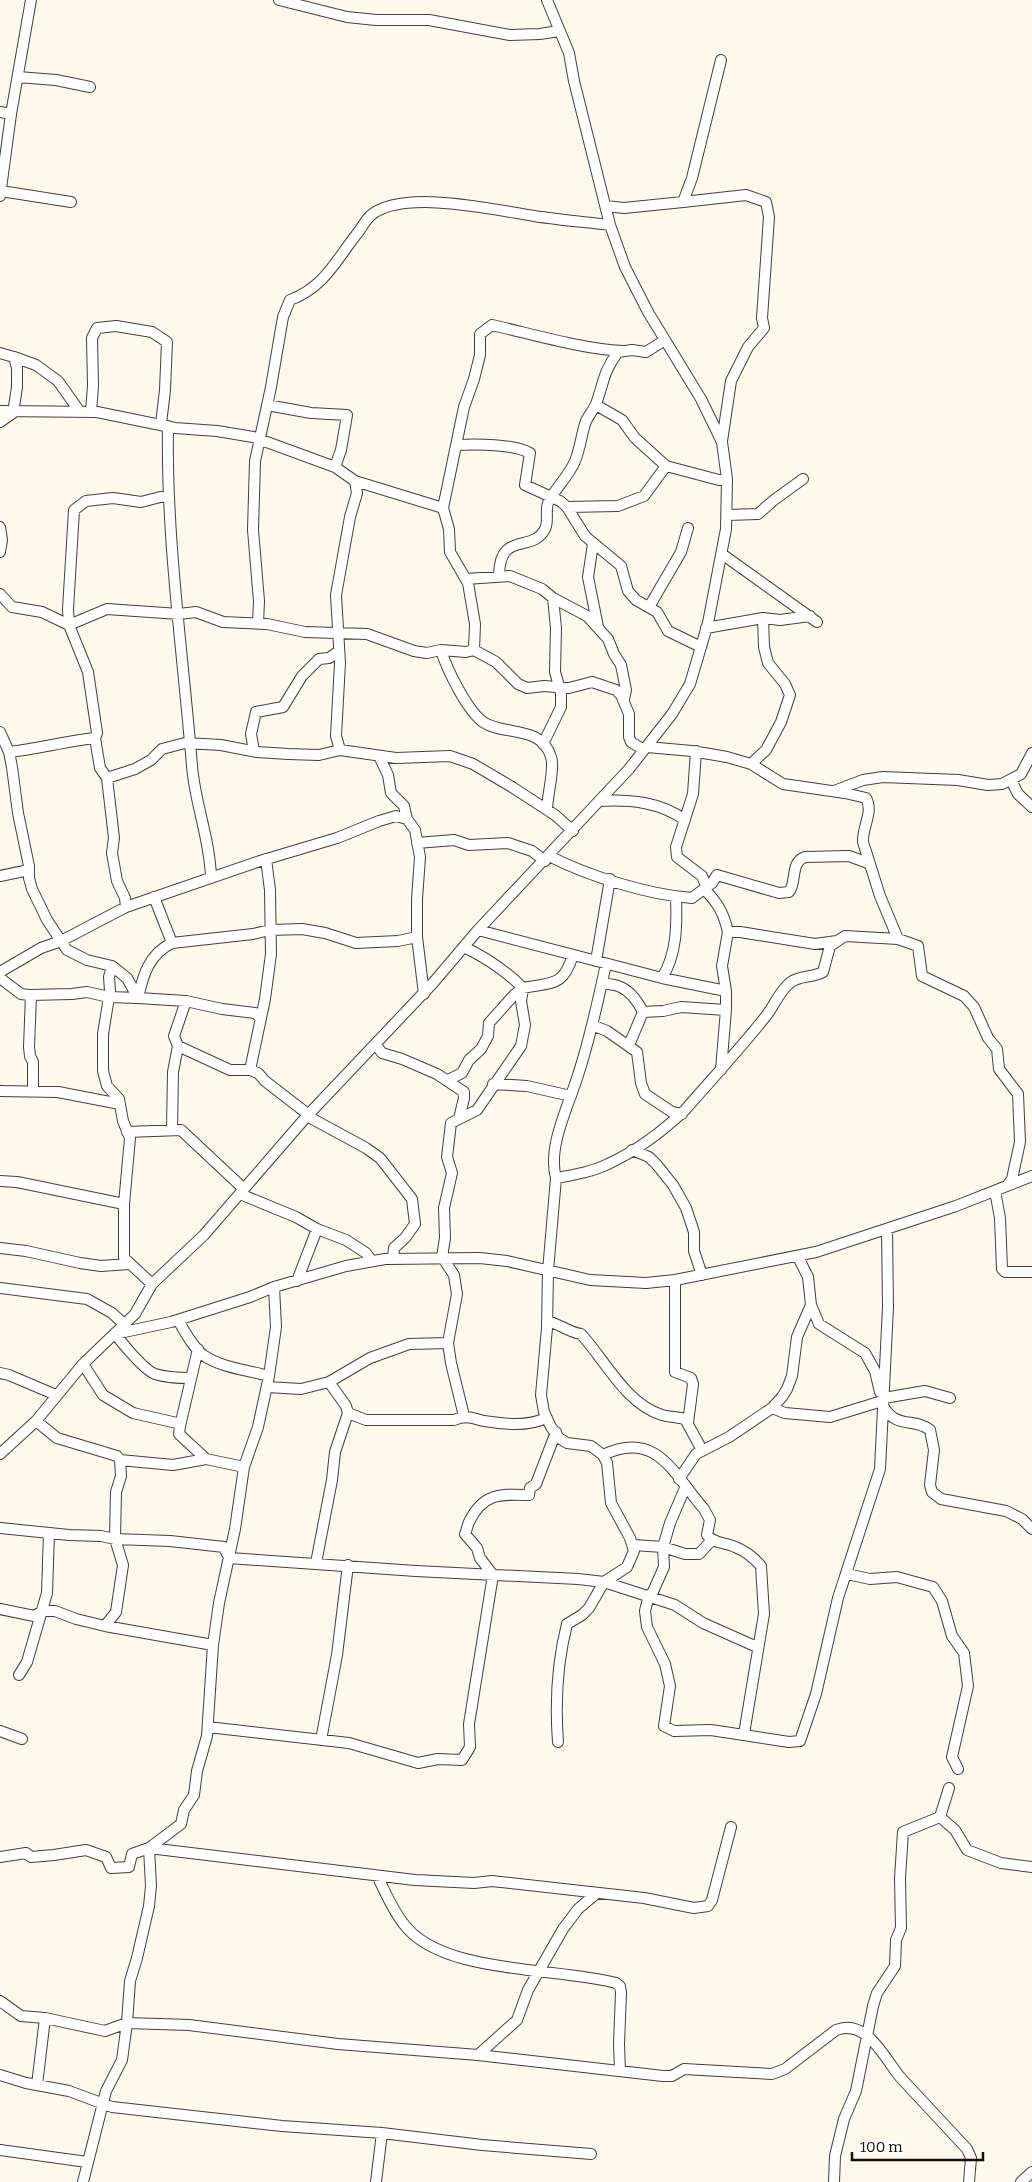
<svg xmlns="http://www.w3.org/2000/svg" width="1032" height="2182" font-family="Bitter,serif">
	<rect width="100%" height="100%" fill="#fff9ed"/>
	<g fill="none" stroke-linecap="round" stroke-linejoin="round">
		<!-- street casing -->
		<g stroke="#404040" stroke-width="12">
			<path id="street" d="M279 0 347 17 376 20H429L510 35 540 34 559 31
				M18 77 56 80 90 87
				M0 112 11 114
				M1 191 71 202
				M0 196 11 114 31 0
				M683 202 746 195 766 202 769 217 762 318 764 328 748 347 731 381 722 441
				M606 206 624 208 683 202 692 178 721 60
				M623 351C578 348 536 335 492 325L480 334V355L474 379 464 407 443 508 449 529 450 552 468 583 475 624 474 650 496 662 518 684 527 688 544 686 569 688 592 682 616 690 621 695 629 714V737L631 742 644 750
				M0 353 14 357 17 368V387L13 413 0 422
				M14 357 36 365 58 381 80 412
				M267 405 311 413 347 415 341 450 335 467
				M596 405 622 420 635 438 666 466 719 480 727 479
				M0 411 97 412 175 428 217 431 253 437 335 467 355 481 357 493 350 517 336 595 340 663 336 736 340 750
				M91 412 93 386 92 338 97 328 116 326 152 332 167 342 165 390 161 424
				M168 426C166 540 183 653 192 766 195 804 210 839 211 878
				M457 445C476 444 514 444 530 453L525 485 560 501 567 507 585 536 621 566 628 591 636 600 657 612 668 631 701 647
				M355 481 443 508
				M168 495 141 502 113 498 86 501 74 510 68 609 69 625 107 609 179 614 196 612 223 622 267 624 305 632 367 634 414 651 427 653 441 650 466 652 474 650
				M567 507 618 506 644 496 666 466
				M727 515 758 514 774 500 803 479
				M0 527 2 540 0 552
				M593 544 588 577 598 627
				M722 554 817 622
				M499 575C500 530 532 554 545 529 549 521 545 511 548 503 552 492 570 475 575 461 580 449 581 437 585 424 587 417 593 411 596 404 604 382 603 372 618 352L632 350 646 352 665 340
				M466 579 510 576 542 589 553 598 587 616 608 639 614 654 621 665 626 690 624 699
				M0 594 12 607 42 612 69 625 88 672 97 733 95 738 100 768 107 778 114 838 112 853 117 881 125 898 126 907
				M649 607 681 552 688 528
				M258 623 259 601 253 530 255 461 271 387 283 317 290 300C324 287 335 262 356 235 361 229 365 221 370 216 402 188 496 210 534 216 560 220 585 222 610 225
				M706 628 763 618 780 620 810 616
				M441 650C447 670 467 710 483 722 504 736 542 725 551 757 555 768 547 796 547 810
				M0 732 9 752 12 767 18 813 29 866V878L32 889 47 920 67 950 87 960 112 966 127 978 138 998 186 1001 174 1036 178 1046 230 1070H250L258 1073 265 1081 309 1115
				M543 744 561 707V693L555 672 556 628 553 598
				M647 747 692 751 727 757 751 764 783 784 845 793 866 798C874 812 862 827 863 842L880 896 898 939 918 946 922 976 964 996 974 1007 988 1038 997 1049 999 1069 1018 1094 1020 1142 1012 1179 1007 1186
				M254 751 251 734 256 712 283 707 302 676 319 659 329 658 339 651
				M696 751 693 794 676 847 677 857 702 876 707 888
				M9 752C38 749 66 741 95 738
				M379 756 388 775 391 793 404 806 407 819 415 830 420 857 417 899V937
				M751 764 766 750 781 722 790 695 785 684 768 663 764 647 763 618
				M107 778 135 769 151 760 162 749 185 743 221 745 257 752 288 754 319 755 340 750 396 758 450 756 473 764 512 787 555 815 573 831
				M1011 780 1018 794 1032 807
				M834 791 863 780 883 777 958 780 988 785 1002 784 1021 774 1032 753
				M599 801C630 799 660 802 685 820
				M417 843 454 840 469 845 508 843 532 851 545 861
				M549 856C588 876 649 895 692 898L712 883 717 875 779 893 789 892C797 882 790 862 805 857L849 856 868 863
				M0 876 29 870
				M705 890C718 903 724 914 728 932
				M154 897 172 943
				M478 930 662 978 726 991
				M596 961 610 879
				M112 966 109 977 110 991 103 1034V1071L107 1086 119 1099 123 1121 130 1138 124 1204V1258L152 1284
				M0 972 41 948 61 941 126 907 260 861 337 838 379 821 396 816 407 819
				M0 978 21 994 29 995 72 994 87 992 109 997 138 998C143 975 149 954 172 943L253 934 270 930 302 929 325 933 356 943 398 941 417 937 424 994
				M662 978C677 954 677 925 676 897
				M602 982C608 985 612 984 618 986 630 990 638 1002 643 1012L629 1045
				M31 995 29 1047 30 1056 33 1062V1091
				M186 1001 222 1009 255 1013 261 1018
				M643 1012 663 1011 681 1007 726 1010
				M592 1025 607 1031 637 1052 641 1083 645 1094 672 1112 682 1114
				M376 1045 382 1053 402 1059 437 1074 464 1092V1098L459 1119 451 1123 447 1157 452 1173 444 1208 445 1238 442 1257 454 1275 457 1294 448 1343 451 1363 464 1416
				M250 1070 265 999 271 954 270 890 266 859
				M721 1070 726 1010V991L722 966 728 932H740L815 944 837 941
				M448 1080 462 1073 469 1060 481 1049 488 1036 489 1023 514 995 523 988C505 970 487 958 464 947
				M493 1084 527 1086 571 1096
				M0 1091 58 1092 120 1104
				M307 1116 366 1148 380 1158 412 1199 415 1224 405 1238 394 1248 393 1258
				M459 1119 477 1110 521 1046 525 1025 521 1001 523 988C553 982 563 987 573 955
				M172 1129 173 1072 178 1046
				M127 1132 181 1130 244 1189
				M632 1150 649 1157 657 1165 673 1185 686 1208 694 1232V1251L702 1275
				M556 1178C547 1147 569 1105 578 1075 590 1039 598 1001 606 964
				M0 1181 17 1182 124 1204
				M995 1191 1000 1218 1002 1269 1005 1272H1032
				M240 1194 296 1217 317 1229 346 1240 366 1253 371 1260
				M0 1248 26 1251 80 1263 101 1266 129 1264
				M798 1257 808 1277 811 1305 819 1324 865 1353 875 1371 880 1392
				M675 1280V1372L691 1378 693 1384 688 1423
				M297 1281 317 1229
				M0 1288 87 1299 112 1313 125 1325
				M178 1320C185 1332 192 1346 203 1355 222 1368 247 1370 269 1376
				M547 1321C560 1324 568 1332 581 1334 605 1360 626 1404 662 1415 669 1417 677 1417 685 1419L702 1450
				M83 1364 103 1395 133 1413 177 1423 180 1426 179 1434 206 1459
				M0 1373 9 1375 56 1395
				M191 1378C179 1378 167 1378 155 1374 144 1370 123 1344 115 1334L171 1322 250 1297 274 1287 346 1266 385 1259 480 1258 507 1261 590 1280 646 1283 675 1280 816 1252 956 1206 1032 1176
				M329 1382 346 1406 348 1413 366 1420H454C467 1415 471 1418 484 1421 505 1424 527 1427 546 1418
				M267 1387 301 1389 329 1382 370 1358 409 1344 448 1343
				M884 1398 925 1391 950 1398
				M883 1406C897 1430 914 1417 930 1430L934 1450 930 1485 932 1492 941 1499 1006 1511 1022 1519 1032 1529
				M772 1408 785 1413 830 1417 882 1401
				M36 1421 57 1438 117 1456 120 1460 121 1476 116 1492 115 1539 123 1565 116 1612 105 1626
				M180 1426 198 1349
				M0 1454 36 1421 83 1364 135 1314 152 1284 204 1235 307 1116 433 983 478 930 629 769 672 714 690 684 708 623 726 529 727 479 722 442 701 399 648 312 625 267 610 225 574 81 569 53 547 0
				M603 1455C657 1429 674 1475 704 1509L710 1520 707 1535C714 1544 725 1542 735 1547 746 1551 754 1558 761 1566L764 1614 744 1734
				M120 1460 173 1465 206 1459 244 1467
				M679 1479 696 1454 729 1437 772 1408 782 1397 787 1389 792 1376 797 1337 811 1305
				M0 1528 69 1535 101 1536 115 1539 170 1541 224 1547 229 1558 416 1571 578 1579 604 1582 675 1605 703 1623 757 1647
				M633 1545 663 1547 685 1554H699L711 1541
				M316 1563 332 1480 335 1452 348 1413
				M847 1574 870 1579 897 1577 933 1587 942 1601 952 1636 964 1653 968 1686 952 1757 958 1769
				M649 1595 645 1611 647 1627 665 1664 670 1686 664 1726 674 1731 711 1730 789 1742 800 1741 816 1694 838 1598 880 1469 888 1307 887 1230
				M651 1596 664 1567 663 1547 670 1523 685 1488
				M0 1609 34 1616 43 1611H55L76 1619 105 1626 213 1645
				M19 1675 27 1662 47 1593 49 1533
				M208 1727 349 1743 418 1763 438 1759 462 1760 470 1747 469 1724 493 1575 480 1558 477 1548 465 1534C467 1530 467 1526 469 1522 483 1493 500 1494 529 1495L530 1488 536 1484 556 1432
				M0 1731 22 1739
				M321 1740 337 1655 348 1565
				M558 1742C555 1702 557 1663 567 1624L582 1615 589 1608 604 1582 627 1567 634 1551 630 1538 611 1503 607 1463 603 1455 591 1446 567 1443 559 1438 551 1427 544 1412 541 1395 547 1328 548 1271 556 1178C573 1175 592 1172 608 1164 636 1151 663 1131 685 1110 712 1079 740 1049 766 1016 775 1005 779 991 791 982 800 975 813 978 823 972L830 946 845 936 898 939
				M940 1817 955 1830 967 1850 1001 1863 1032 1867
				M149 1848 415 1880 474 1883 492 1881 644 1898 694 1908 708 1906 712 1900 731 1827
				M0 1857 26 1853 31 1857 54 1855 86 1850 106 1857 111 1868 129 1867 132 1854 149 1848 181 1824 184 1810 194 1795 197 1771 207 1736 213 1645 219 1603 235 1529 244 1467 258 1427 269 1376 276 1327 274 1287
				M377 1876C385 1891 392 1909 403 1923 440 1975 558 1967 616 1983L620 1986 621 1993 619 2044 620 2071
				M0 2001 21 2016 45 2018 105 2031 127 2023 189 2025 338 2044 478 2055 663 2076H672L684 2069 772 2074 785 2069 836 2030C867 2018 885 2059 900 2077L967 2149 971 2158 969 2182
				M478 2055 517 2020 528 1990 563 1929 578 1909 597 1893
				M0 2075 26 2083 69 2091 112 2107 282 2126 382 2133 482 2145 591 2154
				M37 2085 45 2018
				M0 2150 87 2162
				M83 2182 106 2091 122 2060 127 2023 130 1981 137 1958 149 1906 151 1886 149 1848
				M376 2182 382 2133
				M834 2182 835 2156 844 2119 856 2091 873 2006 877 1993 895 1966 896 1940 901 1928 900 1878 903 1832 940 1817 949 1788
				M1021 2182 1032 2172"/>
		</g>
		<!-- street -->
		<use href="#street" stroke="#fff" stroke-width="10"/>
	</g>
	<!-- scale -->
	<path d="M852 2152v8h131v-8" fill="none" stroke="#0d0d0d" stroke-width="2.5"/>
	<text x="860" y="2152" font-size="15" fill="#0d0d0d" stroke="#ffffff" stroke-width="4" paint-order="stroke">100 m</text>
</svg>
